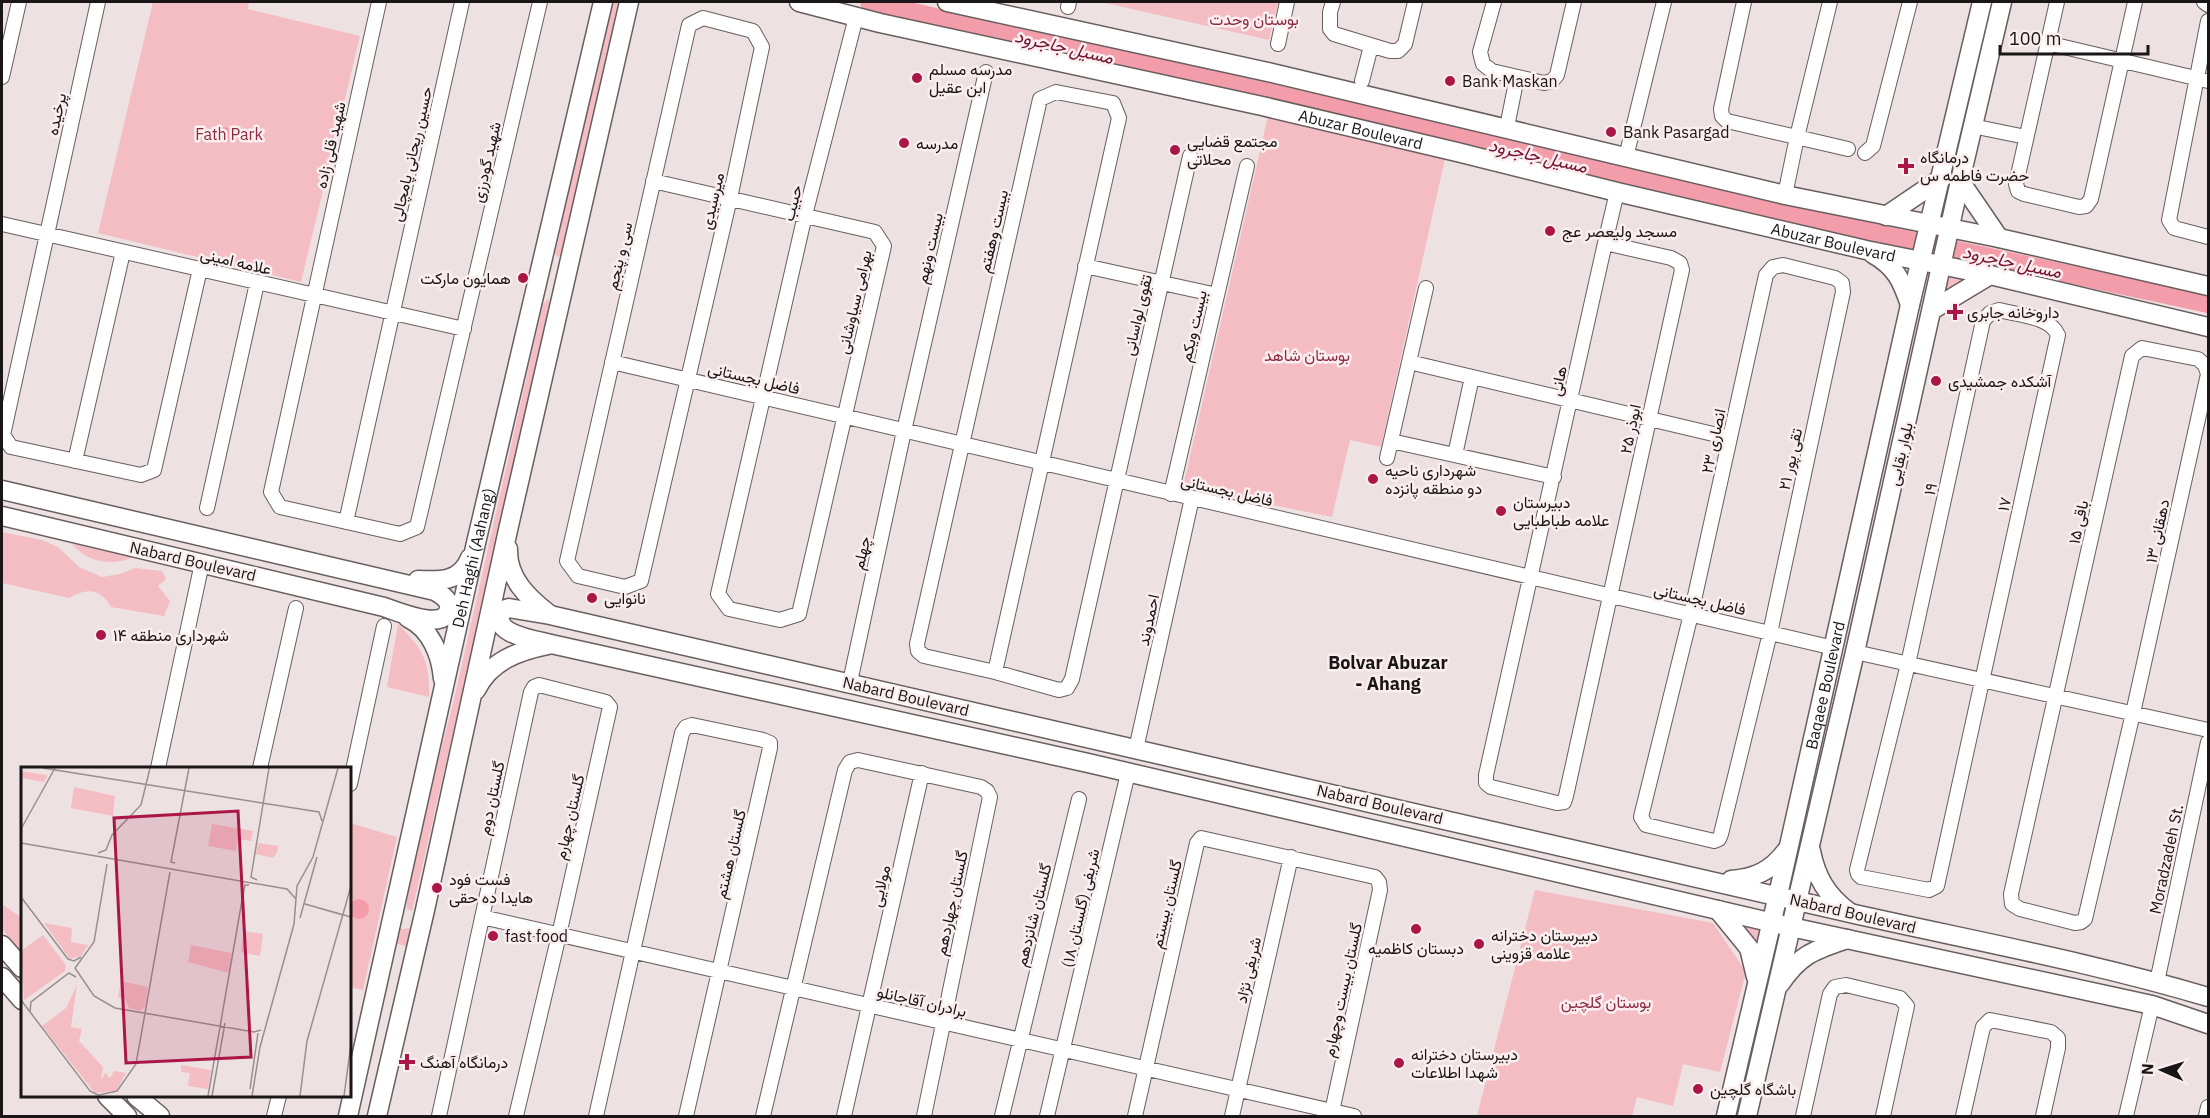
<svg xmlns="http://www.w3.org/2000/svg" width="2210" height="1118" font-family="'IBM Plex Sans',Vazirmatn,sans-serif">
	<rect width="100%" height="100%" fill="#ede1e2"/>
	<!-- green -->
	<path fill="#f4bdc4" d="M153 2H249L248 9 360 36 301 282 98 233Z
		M613 2H620L569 226 561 256 557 257 555 253 560 234 563 202 598 71Z
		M1101 2H1278L1269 40Z
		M1990 2H1996L1948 200 1944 198Z
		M1268 116 1446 154 1381 447 1350 440 1332 517 1183 487Z
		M1959 241 2101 271 2150 277 2208 291V313L1956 257Z
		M1949 275 1972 279 1943 295 1947 278Z
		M548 299 551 306 412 911 407 909C405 902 412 870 412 858L453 704 543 304Z
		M2 532 42 540 58 547 79 567 102 577 120 574 135 568 162 571 166 579 158 586 170 601 164 616 111 607C100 588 87 588 69 598L2 583Z
		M72 544 133 557C112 567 87 562 72 544Z
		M398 624C423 649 430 661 429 697L387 687Z
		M350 823 397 837 363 990 350 987Z
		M1535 890 1713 923 1746 972 1720 1072 1683 1064 1673 1106 1637 1097 1632 1116H1477Z
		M2 904 22 918V953L2 929Z
		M396 919 401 929 411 928 416 926 408 947 396 943 389 947Z
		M1735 921 1761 927 1755 951Z"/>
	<!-- water -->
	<path fill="#f39dab" d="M216 135a8 8 0 1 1 16 0a8 8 0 1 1-16 0Z
		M349 909a10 10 0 1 1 20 0a10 10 0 1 1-20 0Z"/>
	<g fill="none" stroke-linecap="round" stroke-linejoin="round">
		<!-- river -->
		<path stroke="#f39dab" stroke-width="18" d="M869 2 1489 142 1816 220 2208 304"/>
		<!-- minor casing -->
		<g stroke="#695e5f" stroke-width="16">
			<path id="minor" d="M98 2 3 435 11 447 141 475 154 470 200 269
				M379 2 271 492 280 507 400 534 417 527 540 2
				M1333 2 1330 12V29L1334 34 1390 51H1398L1405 44 1415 2
				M1494 2 1480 52 1483 64 1492 71 1544 83 1552 81 1557 75 1574 2
				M1744 2 1721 109 1722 116 1727 121 1848 149
				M2057 2 2016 184 2018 191 2024 194 2079 207 2086 206 2091 199 2135 2
				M2204 2 2208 5
				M1068 7 1069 2
				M703 18 753 31 762 47 730 198 641 581 625 587 578 576 567 561 689 25Z
				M2208 21 2169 220 2174 228 2208 237
				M2047 43 2208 81
				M1278 44 1287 2
				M2 77 19 2
				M1362 81 1371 46
				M1972 126 2026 137
				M1507 127 1517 77
				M1865 153 1873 146 1910 2
				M1626 157 1664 2
				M653 181 875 232 884 246 799 614 780 620 729 609 718 594 805 215 856 17
				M1785 195 1797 137 1830 2
				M2 224 464 329
				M1605 243 1671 258 1680 263 1682 270 1566 796 1564 802 1557 803 1491 787 1486 783V775L1605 243 1617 192
				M1783 265 1835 278 1842 283 1843 292 1770 633 1721 834 1719 839 1714 841 1646 825 1641 817 1691 614 1766 275 1773 267Z
				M1085 266 1217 295
				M1999 310C2017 315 2050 316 2058 335L1937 886 1929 890 1861 877 1858 874 1857 870 1908 664 1983 321 1990 313Z
				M2142 348 2198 359 2205 365 2208 374 2133 713 2085 919 2081 922 2075 923 2020 909 2012 904 2011 894 2132 356Z
				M612 362 1834 648
				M1409 362 1730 438
				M1391 441 1554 477
				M1455 455 1472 377
				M1387 458 1426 288
				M75 461 123 252
				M1171 494 1247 166
				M207 508 257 283
				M346 522 462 2
				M1855 652 2208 730
				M995 672 1119 118 1113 103 1056 92 1040 99 917 644 918 651 924 656 995 672 1059 690 1067 688 1072 679 1190 156
				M850 682 904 431 986 72
				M1136 749 1192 498
				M158 768 202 563
				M260 768 296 608
				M350 784 384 626
				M482 917 1354 1116
				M2157 982 2208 742
				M274 1116 279 1096
				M439 1116 531 692 534 687 539 685 606 702 610 707 559 935 516 1116
				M596 1116 682 733 686 727 692 725 763 740 770 743V748L686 1116
				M763 1116 845 770 850 762 858 760 981 787 987 791 990 797 924 1116
				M844 1116 922 773
				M1002 1116 1079 799
				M1047 1116 1128 773
				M1135 1116 1197 843 1201 838 1375 877 1379 882 1380 890 1331 1116
				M1232 1116 1291 857
				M1803 1116 1830 994 1835 987 1846 985 1900 998 1907 1006 1883 1116
				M1963 1116 1983 1027 1990 1020 2051 1032 2058 1038V1048L2043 1116
				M2126 1116 2152 1005
				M2206 1116 2208 1107"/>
		</g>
		<!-- major casing -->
		<g stroke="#695e5f" stroke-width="21">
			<g id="major">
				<path id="s1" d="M799 2 880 23 1262 106 1457 152 1617 192 1866 250 1990 275 2208 327"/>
				<path d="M947 2 1272 73 1785 195 1999 238 2208 286"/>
				<path d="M1960 181 1999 238"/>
				<path d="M1886 216 1942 178"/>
				<path d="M1873 254C1896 267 1902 281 1910 305"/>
				<path d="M1932 310 1990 275"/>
				<path d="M2 490 435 591C441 595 450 599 449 608 447 633 396 611 384 607L2 516"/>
				<path d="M508 549C507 578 528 598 549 614"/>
				<path d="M418 580C440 581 461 582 470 558"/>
				<path d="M408 618C431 629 441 655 443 679"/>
				<path d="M476 690C490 661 518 651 548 645"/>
				<path d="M1811 851C1816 877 1827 896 1849 912"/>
				<path d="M1731 880C1755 878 1771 871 1786 851"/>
				<path d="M1718 910 1749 948 1756 977"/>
				<path d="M2 945 22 968"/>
				<path d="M2 977 22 1000"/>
				<path d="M1780 984C1800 954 1815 950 1847 939"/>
				<path d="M2208 997C2091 962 1970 940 1850 913L550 615 509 608 503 610C487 634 536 640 551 644L1088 763 1791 927 2152 1005 2208 1024"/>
				<path d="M107 1096 127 1116"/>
				<path d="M136 1096 160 1116"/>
				<path id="s2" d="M348 1116 476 543 603 2"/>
				<path d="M377 1116 425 910 508 530 629 2"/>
				<path id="s3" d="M1726 1116 1778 895 1910 305 1982 2"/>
				<path d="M1747 1116 1855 652 1960 181 2002 2"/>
			</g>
		</g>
		<!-- minor -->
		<use href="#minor" stroke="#fff" stroke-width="14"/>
		<!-- major -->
		<use href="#major" stroke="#fff" stroke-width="18"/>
	</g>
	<!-- markers -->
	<g fill="#aa1648" stroke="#faeeef" stroke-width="2">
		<circle cx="917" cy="78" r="6"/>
		<circle cx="1450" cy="81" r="6"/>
		<circle cx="1611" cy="132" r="6"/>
		<circle cx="904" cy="143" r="6"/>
		<circle cx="1175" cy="150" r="6"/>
		<path d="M1903 157h6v6h6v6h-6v6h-6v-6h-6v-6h6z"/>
		<circle cx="1550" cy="231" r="6"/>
		<circle cx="523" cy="278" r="6"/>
		<path d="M1952 303h6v6h6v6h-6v6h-6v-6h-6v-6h6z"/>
		<circle cx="1936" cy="381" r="6"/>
		<circle cx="1373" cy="479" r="6"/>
		<circle cx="1501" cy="511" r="6"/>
		<circle cx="592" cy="598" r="6"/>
		<circle cx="101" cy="635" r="6"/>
		<circle cx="437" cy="888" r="6"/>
		<circle cx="1416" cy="929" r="6"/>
		<circle cx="493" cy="936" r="6"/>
		<circle cx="1479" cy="944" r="6"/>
		<path d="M404 1053h6v6h6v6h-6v6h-6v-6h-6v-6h6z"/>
		<circle cx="1399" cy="1063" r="6"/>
		<circle cx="1698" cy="1089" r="6"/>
	</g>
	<g text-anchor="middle" stroke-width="5" stroke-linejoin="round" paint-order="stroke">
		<!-- park labels -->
		<g font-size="16" fill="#8d2a43" stroke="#faeeef">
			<text x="1254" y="25">بوستان وحدت</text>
			<text x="229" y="140">Fath Park</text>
			<text x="1307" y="361">بوستان شاهد</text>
			<text x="1606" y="1008">بوستان گلچین</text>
		</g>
		<!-- poi labels -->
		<g font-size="16" fill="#1a1516" stroke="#faeeef" text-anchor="start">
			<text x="929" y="75">مدرسه مسلم<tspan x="929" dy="18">ابن عقیل</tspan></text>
			<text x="1462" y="87">Bank Maskan</text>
			<text x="1623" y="138">Bank Pasargad</text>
			<text x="1187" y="147">مجتمع قضایی<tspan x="1187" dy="18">محلاتی</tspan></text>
			<text x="916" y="149">مدرسه</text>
			<text x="1920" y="163">درمانگاه<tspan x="1920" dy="18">حضرت فاطمه س</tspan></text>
			<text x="1562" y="237">مسجد ولیعصر عج</text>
			<text x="511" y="284" text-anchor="end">همایون مارکت</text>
			<text x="1967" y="318">داروخانه جابری</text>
			<text x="1948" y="387">آشکده جمشیدی</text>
			<text x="1385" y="476">شهرداری ناحیه<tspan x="1385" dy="18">دو منطقه پانزده</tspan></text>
			<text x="1513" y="508">دبیرستان<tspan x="1513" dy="18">علامه طباطبایی</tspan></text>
			<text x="604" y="604">نانوایی</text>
			<text x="113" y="641">شهرداری منطقه ۱۴</text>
			<text x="449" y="885">فست فود<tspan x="449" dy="18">هایدا ده حقی</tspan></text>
			<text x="1491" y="941">دبیرستان دخترانه<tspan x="1491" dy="18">علامه قزوینی</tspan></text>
			<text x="505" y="942">fast food</text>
			<text x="1416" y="954" text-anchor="middle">دبستان کاظمیه</text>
			<text x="1411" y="1060">دبیرستان دخترانه<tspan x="1411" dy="18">شهدا اطلاعات</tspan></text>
			<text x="420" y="1068">درمانگاه آهنگ</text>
			<text x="1710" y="1095">باشگاه گلچین</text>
		</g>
		<!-- street labels -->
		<g font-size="16" fill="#1a1516" stroke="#faeeef">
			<text transform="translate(56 114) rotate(-78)" y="6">پرخیده</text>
			<text dy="6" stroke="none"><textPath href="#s1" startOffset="576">Abuzar Boulevard</textPath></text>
			<text transform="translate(330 145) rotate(-77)" y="6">شهید قلی زاده</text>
			<text transform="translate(411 154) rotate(-77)" y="6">حسین ریحانی پامچالی</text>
			<text transform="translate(486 162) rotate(-77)" y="6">شهید گودرزی</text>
			<text transform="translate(712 201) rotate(-77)" y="6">میرسیدی</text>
			<text transform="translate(792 203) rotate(-76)" y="6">حبیب</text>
			<text transform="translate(993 231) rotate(-77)" y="6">بیست وهفتم</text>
			<text dy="6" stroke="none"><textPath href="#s1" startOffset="1062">Abuzar Boulevard</textPath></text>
			<text transform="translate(929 248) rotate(-77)" y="6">بیست ونهم</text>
			<text transform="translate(619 256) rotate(-77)" y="6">سی و پنجم</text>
			<text transform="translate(236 261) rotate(13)" y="6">علامه امینی</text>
			<text transform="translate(854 302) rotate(-77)" y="6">بهرامی سیاوشانی</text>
			<text transform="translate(1137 315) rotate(-77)" y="6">تقوی لواسانی</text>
			<text transform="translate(1193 326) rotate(-77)" y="6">بیست ویکم</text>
			<text transform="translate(754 378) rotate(13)" y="6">فاضل بجستانی</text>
			<text transform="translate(1558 381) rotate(-78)" y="6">هانی</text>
			<text transform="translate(1630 429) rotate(-78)" y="6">ابوذر ۲۵</text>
			<text transform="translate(1713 441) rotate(-78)" y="6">انصاری ۲۳</text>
			<text transform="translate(1900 454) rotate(-77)" y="6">بلوار بقایی</text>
			<text transform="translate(1790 459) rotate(-78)" y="6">تقی پور ۲۱</text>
			<text transform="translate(1930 489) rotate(-78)" y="6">۱۹</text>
			<text transform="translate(1227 490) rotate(13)" y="6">فاضل بجستانی</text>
			<text transform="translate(2004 504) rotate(-77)" y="6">۱۷</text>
			<text transform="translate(2078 522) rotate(-78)" y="6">باقی ۱۵</text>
			<text transform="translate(2157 531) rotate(-78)" y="6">دهقانی ۱۳</text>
			<text transform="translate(861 553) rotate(-78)" y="6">چهلم</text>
			<text dy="6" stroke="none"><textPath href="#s2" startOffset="572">Deh Haghi (Aahang)</textPath></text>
			<text transform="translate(193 561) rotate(13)" y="6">Nabard Boulevard</text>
			<text transform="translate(1700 599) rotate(13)" y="6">فاضل بجستانی</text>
			<text transform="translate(1148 620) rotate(-78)" y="6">احمدوند</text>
			<text dy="6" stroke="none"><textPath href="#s3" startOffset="442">Baqaee Boulevard</textPath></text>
			<text transform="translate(906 696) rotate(13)" y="6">Nabard Boulevard</text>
			<text transform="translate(491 798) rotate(-78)" y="6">گلستان دوم</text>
			<text transform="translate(1380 804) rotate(13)" y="6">Nabard Boulevard</text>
			<text transform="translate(569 817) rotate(-77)" y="6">گلستان چهارم</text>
			<text transform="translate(730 854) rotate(-77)" y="6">گلستان هشتم</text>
			<text transform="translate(2166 859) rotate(-78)" y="6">Moradzadeh St.</text>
			<text transform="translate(880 886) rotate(-77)" y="6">مولایی</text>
			<text transform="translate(951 903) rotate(-78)" y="6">گلستان چهاردهم</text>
			<text transform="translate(1166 904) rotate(-77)" y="6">گلستان بیستم</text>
			<text transform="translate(1080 908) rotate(-77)" y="6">شریفی (گلستان ۱۸)</text>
			<text transform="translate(1853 913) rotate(13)" y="6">Nabard Boulevard</text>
			<text transform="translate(1033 915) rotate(-76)" y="6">گلستان شانزدهم</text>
			<text transform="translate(1248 970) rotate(-77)" y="6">شریفی نژاد</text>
			<text transform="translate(1342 990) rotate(-78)" y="6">گلستان بیست وچهارم</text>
			<text transform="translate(922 1001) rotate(13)" y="6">برادران آقاجانلو</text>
		</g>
		<!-- water labels -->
		<g font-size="18" font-style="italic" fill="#771332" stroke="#faeeef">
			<text transform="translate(1064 47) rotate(13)" y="6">مسیل جاجرود</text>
			<text transform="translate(1538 156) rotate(13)" y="6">مسیل جاجرود</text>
			<text transform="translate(2012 262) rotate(12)" y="6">مسیل جاجرود</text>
		</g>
		<!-- neighbourhood labels -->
		<g font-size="18" font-weight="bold" fill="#1a1516" stroke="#faeeef">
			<text x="1388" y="669">Bolvar Abuzar<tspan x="1388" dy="21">- Ahang</tspan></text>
		</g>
	</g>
	<!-- overview -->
	<g transform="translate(21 767)">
		<rect width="330" height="330" fill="#ede1e2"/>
		<path d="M0 4 26 8V9L23 15 0 11ZM53 20 94 29 92 49 50 41ZM191 57 232 64 230 74 217 72 215 84 187 79ZM237 76 257 79 256 85 252 91 235 87ZM23 156 51 161 50 175 67 178 60 189 49 192ZM223 164 242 167 239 189 220 185ZM22 168 45 198 44 204 3 233 0 184ZM170 178 211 186 208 206 167 195ZM100 214 127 220 124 240 119 244 108 241 104 232 97 231ZM56 218 50 260 61 262 58 274 82 300 80 314 84 306 89 311 93 304 105 306 95 324 74 326 21 259 45 241ZM160 298 190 303 187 322 167 319 169 306 160 305Z" fill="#f4bdc4"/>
		<path fill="none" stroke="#998f90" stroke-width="1.5" d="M22 1 298 45 301 54M0 62 34 1M0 76 266 122 275 132M77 86 85 83 91 68 120 38 129 1M154 96 150 95 168 1M86 97 73 175 54 201 73 229 94 241 233 265 240 263M236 113 230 110 248 1M0 130 47 192 53 194 60 190M322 148 284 137 330 150M279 151 296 90M0 233 69 324 79 329M9 245 10 235 48 206 55 210M229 322 237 266M78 328 96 324 115 297 149 105M187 329 220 139 224 118H228M191 329 204 256M231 329 239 280 273 157 276 119 292 90 317 1M279 329 286 274 330 119M323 329 330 277"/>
		<path fill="#aa1648" fill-opacity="0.15" stroke="#aa1648" stroke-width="3" d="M217 44 230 290 105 296 93 51Z"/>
		<rect width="330" height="330" fill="none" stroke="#1a1516" stroke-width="3"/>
	</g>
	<!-- border -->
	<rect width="2210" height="1118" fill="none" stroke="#1a1516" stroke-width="6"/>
	<!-- north arrow -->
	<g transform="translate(2162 1070) rotate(273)" stroke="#faeeef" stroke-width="4.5" paint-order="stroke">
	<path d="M0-4.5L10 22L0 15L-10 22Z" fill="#1a1516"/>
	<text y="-9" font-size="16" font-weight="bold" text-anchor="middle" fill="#1a1516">N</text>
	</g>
	<!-- scale -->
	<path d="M2000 45v9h148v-9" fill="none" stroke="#1a1516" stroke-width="3"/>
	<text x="2009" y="45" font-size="18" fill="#1a1516" stroke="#faeeef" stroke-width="4.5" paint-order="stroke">100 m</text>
</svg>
